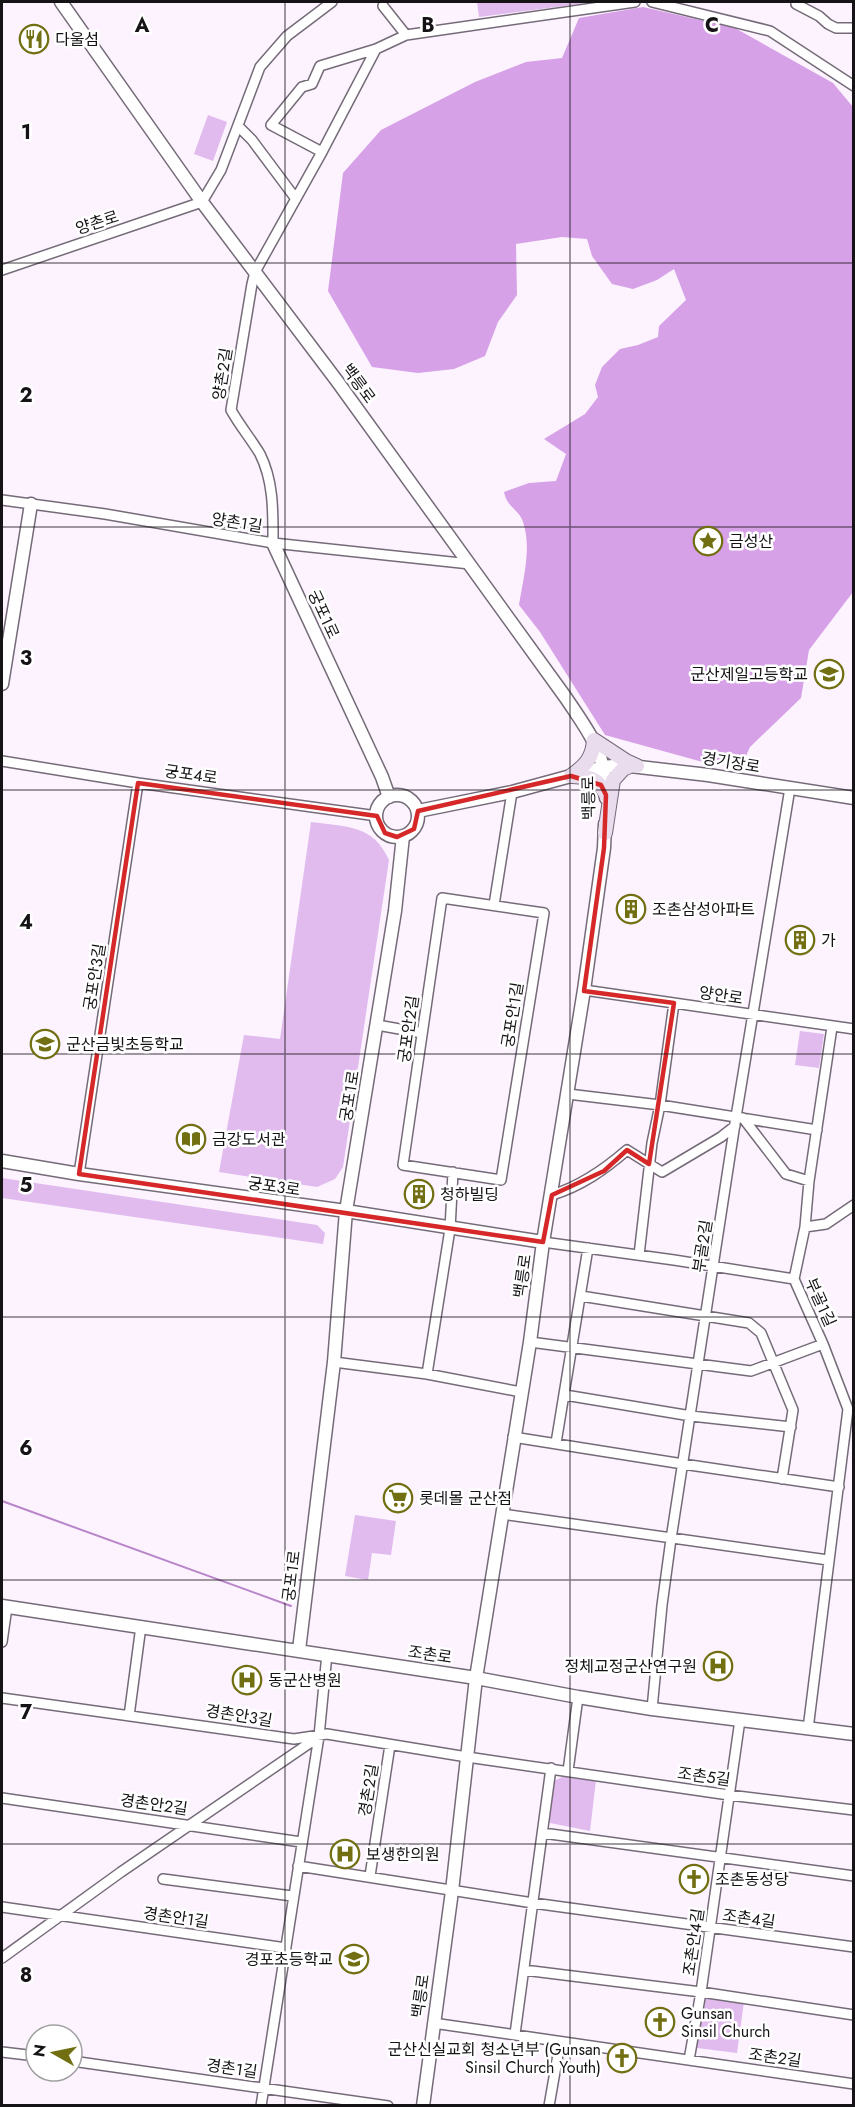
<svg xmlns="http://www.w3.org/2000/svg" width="855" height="2107" font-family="Jost,'Noto Sans KR',sans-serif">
	<rect width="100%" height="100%" fill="#fcf3ff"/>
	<!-- green -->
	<path fill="#e1baee" d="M477 2H594L479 17Z
		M208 115 227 122 213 161 194 154Z
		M311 822C346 827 373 824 389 860L343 1167 335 1179 317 1187 219 1172 244 1035 280 1039Z
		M800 1031 824 1034 819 1068 795 1065Z
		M2 1178 317 1225 325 1233 323 1244 2 1198Z
		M355 1515 396 1521 391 1555 372 1553 368 1580 345 1576Z
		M566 1775 596 1780 590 1831 550 1823 547 1817 552 1782Z
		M745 1994 737 2053 697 2048 694 2042 701 1995Z"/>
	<!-- forest -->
	<path fill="#d7a1e7" d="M643 7 735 28 833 83 853 107V592L809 650 801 698 750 747 742 765 699 761 605 735 540 632 519 605C523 579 532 548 523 522 519 509 507 508 504 492L529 483 556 481 566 454 544 439 585 414 598 397 595 385 602 367 620 349 638 345 658 337 659 326 686 300 674 269 657 280 633 289 612 284 592 256 587 239 562 237 516 244 517 295 498 322 485 356 454 369 418 373 372 367 328 291 343 173 381 130 475 82 526 62 562 58 579 18Z"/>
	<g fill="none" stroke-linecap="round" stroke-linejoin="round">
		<!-- stream -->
		<path stroke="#b985c9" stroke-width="2" d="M2 1501 291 1606"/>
		<!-- minor casing -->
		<g stroke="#756b78" stroke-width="12">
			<path id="minor" d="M652 2 770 31 854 86
				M796 2V4L819 16 828 24 836 28H854
				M383 6 406 35
				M239 127 252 140 296 199
				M322 152 271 125 302 87 312 84 320 66 376 49
				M2 270 202 202 221 170 260 67 287 36 332 2
				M2 500 105 514 273 543 470 564
				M273 543C273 513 274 482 260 454 251 439 240 426 231 410L252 284 255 272 322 152 376 49 406 35 635 2
				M2 761 138 783 377 816
				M442 898 544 913 501 1180 403 1165Z
				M494 905 512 792
				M584 990 854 1029
				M377 1025 422 1033
				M568 1094 660 1105 817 1130
				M743 1118 786 1174 809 1181
				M79 1174 138 783
				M552 1195C581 1186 604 1170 627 1150L662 1172 721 1137 735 1126
				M805 1227 826 1224 854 1205
				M543 1242 674 1260 794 1279
				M639 1255 652 1143 660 1105 674 1003
				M581 1296 749 1323 761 1333 793 1410 782 1479
				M530 1342 751 1371 823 1344
				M334 1362 427 1374 521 1392
				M427 1374 450 1229 453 1172
				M565 1395 691 1416 791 1427
				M513 1437 683 1464 839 1487
				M556 1443 588 1248
				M502 1514 828 1560
				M2 1642 7 1607
				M2 1698 294 1739 327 1734 467 1757 729 1795 854 1810
				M652 1709 662 1605 671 1539 736 1117 790 788
				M129 1716 141 1626
				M808 1729 848 1409 823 1344 794 1279 805 1227 809 1181 832 1027
				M568 1771 578 1697
				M2 1798 301 1842
				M543 1833 854 1876
				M298 1866 533 1903 854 1947
				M370 1876 390 1745
				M163 1879 292 1896
				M2 1907 286 1948
				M2 1958 121 1872 317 1738
				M524 1970 701 1992 854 2015
				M433 2023 854 2084
				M515 2034 551 1768
				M2 2052 36 2056
				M689 2060 701 1992 740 1720
				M72 2061 388 2106
				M261 2106 319 1736 327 1654
				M549 2106 560 2043"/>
		</g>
		<!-- tertiary casing -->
		<g stroke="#756b78" stroke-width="15">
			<path id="tertiary" d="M61 2 202 202 337 381 566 698C590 734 606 752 606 798
				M273 543 382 777 389 797
				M2 684 31 504
				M376 816a21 21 0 1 1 42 0a21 21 0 1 1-42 0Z
				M418 811 512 792 604 767 622 765 708 775 854 798
				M2 1161 79 1174 346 1211 543 1242
				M2 1606 476 1678 578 1697 652 1709 854 1734
				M299 1650 334 1362 346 1211 395 911 403 836
				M423 2106 452 1891 476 1678 530 1342 543 1242 584 990 604 848 605 824"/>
		</g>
		<!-- secondary casing -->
		<g stroke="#756b78" stroke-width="16">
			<path id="secondary" d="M594 740 626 761 637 766
				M571 776C585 766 593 758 594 740
				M571 776C590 777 598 777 606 795
				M605 833 613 780 623 769 632 765"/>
		</g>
		<!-- minor -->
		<use href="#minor" stroke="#fff" stroke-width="9"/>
		<!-- tertiary -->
		<use href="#tertiary" stroke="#fff" stroke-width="12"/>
		<!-- secondary -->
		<use href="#secondary" stroke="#e9dced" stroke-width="14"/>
	</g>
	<!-- marked area -->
	<path fill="none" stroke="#d62828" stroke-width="4.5" stroke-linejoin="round" d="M571 776 601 785 606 795 604 848 584 991 674 1003 649 1164 627 1150 604 1171 552 1195 543 1242 79 1174 138 783 377 816 385 833 397 837 414 829 418 811Z"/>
	<!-- grid -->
	<path fill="none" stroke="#161317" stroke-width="1.5" stroke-opacity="0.55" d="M285 2V2106M570 2V2106M2 263H854M2 527H854M2 790H854M2 1054H854M2 1317H854M2 1580H854M2 1844H854"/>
	<!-- icons -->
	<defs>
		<g id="restaurant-ring" transform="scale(1.5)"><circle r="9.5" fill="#fff" stroke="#716f11" stroke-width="1.5"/><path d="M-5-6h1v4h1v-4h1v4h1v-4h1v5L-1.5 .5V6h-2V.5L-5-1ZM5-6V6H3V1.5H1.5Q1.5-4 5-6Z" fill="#716f11"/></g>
		<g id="sight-ring" transform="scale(1.5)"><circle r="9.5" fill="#fff" stroke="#716f11" stroke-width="1.5"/><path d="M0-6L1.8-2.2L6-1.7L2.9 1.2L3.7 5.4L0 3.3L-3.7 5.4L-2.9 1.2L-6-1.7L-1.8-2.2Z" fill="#716f11"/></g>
		<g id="school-ring" transform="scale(1.5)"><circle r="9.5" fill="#fff" stroke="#716f11" stroke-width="1.5"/><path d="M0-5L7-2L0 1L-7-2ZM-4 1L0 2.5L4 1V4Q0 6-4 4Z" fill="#716f11"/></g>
		<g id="building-ring" transform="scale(1.5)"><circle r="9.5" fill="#fff" stroke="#716f11" stroke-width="1.5"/><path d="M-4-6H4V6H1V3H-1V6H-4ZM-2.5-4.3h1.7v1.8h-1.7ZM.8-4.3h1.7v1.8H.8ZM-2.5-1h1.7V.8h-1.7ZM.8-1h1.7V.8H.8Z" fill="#716f11"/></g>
		<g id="library-ring" transform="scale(1.5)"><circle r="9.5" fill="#fff" stroke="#716f11" stroke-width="1.5"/><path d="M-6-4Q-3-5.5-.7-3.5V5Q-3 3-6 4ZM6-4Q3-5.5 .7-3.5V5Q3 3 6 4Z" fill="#716f11"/></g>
		<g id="supermarket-ring" transform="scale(1.5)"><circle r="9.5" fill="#fff" stroke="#716f11" stroke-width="1.5"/><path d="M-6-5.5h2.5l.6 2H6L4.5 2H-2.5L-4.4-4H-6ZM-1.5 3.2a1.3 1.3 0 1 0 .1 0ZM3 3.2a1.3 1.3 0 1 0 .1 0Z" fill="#716f11"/></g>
		<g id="hospital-ring" transform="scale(1.5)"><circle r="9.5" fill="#fff" stroke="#716f11" stroke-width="1.5"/><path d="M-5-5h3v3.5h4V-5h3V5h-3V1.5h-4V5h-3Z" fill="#716f11"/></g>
		<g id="church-ring" transform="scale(1.5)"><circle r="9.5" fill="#fff" stroke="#716f11" stroke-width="1.5"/><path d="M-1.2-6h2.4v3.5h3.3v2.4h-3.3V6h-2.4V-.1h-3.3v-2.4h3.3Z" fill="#716f11"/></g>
	</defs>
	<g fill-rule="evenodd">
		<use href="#restaurant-ring" x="34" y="39"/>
		<use href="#sight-ring" x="708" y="541"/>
		<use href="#school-ring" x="829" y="674"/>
		<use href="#building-ring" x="631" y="909"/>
		<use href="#building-ring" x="800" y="940"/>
		<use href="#school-ring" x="45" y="1044"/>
		<use href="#library-ring" x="191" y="1139"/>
		<use href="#building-ring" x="419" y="1194"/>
		<use href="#supermarket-ring" x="398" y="1498"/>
		<use href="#hospital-ring" x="718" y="1666"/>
		<use href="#hospital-ring" x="247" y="1680"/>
		<use href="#hospital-ring" x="345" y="1854"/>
		<use href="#church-ring" x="694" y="1879"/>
		<use href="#school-ring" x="354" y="1959"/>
		<use href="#church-ring" x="660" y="2022"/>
		<use href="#church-ring" x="622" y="2058"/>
	</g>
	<g text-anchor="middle" stroke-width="5" stroke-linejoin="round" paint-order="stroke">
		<!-- poi labels -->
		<g font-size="16" fill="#161317" stroke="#fff" text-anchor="start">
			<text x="55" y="45">다울섬</text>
			<text x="729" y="547">금성산</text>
			<text x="808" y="680" text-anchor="end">군산제일고등학교</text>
			<text x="652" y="915">조촌삼성아파트</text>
			<text x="821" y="946">가</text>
			<text x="66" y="1050">군산금빛초등학교</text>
			<text x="212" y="1145">금강도서관</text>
			<text x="440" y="1200">청하빌딩</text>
			<text x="419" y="1504">롯데몰 군산점</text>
			<text x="697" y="1672" text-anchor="end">정체교정군산연구원</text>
			<text x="268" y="1686">동군산병원</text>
			<text x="366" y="1860">보생한의원</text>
			<text x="715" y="1885">조촌동성당</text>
			<text x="333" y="1965" text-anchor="end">경포초등학교</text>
			<text x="681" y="2019">Gunsan<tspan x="681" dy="18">Sinsil Church</tspan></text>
			<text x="601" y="2055" text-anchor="end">군산신실교회 청소년부 (Gunsan<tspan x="601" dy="18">Sinsil Church Youth)</tspan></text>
		</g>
		<!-- street labels -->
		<g font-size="16" fill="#161317" stroke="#fff">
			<text transform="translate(97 222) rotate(-18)" y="6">양촌로</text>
			<text transform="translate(222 374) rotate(-81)" y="6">양촌2길</text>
			<text transform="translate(359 383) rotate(54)" y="6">백릉로</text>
			<text transform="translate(237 522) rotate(9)" y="6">양촌1길</text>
			<text transform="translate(324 614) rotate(65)" y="6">궁포1로</text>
			<text transform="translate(731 762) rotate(9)" y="6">경기장로</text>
			<text transform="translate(191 774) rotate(8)" y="6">궁포4로</text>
			<text transform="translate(588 798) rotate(-91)" y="6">백릉로</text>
			<text transform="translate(94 977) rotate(-81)" y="6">궁포안3길</text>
			<text transform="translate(721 995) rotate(8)" y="6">양안로</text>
			<text transform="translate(512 1015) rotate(-81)" y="6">궁포안1길</text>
			<text transform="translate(408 1029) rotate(-82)" y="6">궁포안2길</text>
			<text transform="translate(349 1096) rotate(-81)" y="6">궁포1로</text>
			<text transform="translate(274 1186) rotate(8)" y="6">궁포3로</text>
			<text transform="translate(702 1246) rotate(-81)" y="6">부골2길</text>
			<text transform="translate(522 1276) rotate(-82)" y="6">백릉로</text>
			<text transform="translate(821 1302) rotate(66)" y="6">부골1길</text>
			<text transform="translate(291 1576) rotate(-83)" y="6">궁포1로</text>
			<text transform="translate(430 1654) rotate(8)" y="6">조촌로</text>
			<text transform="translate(239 1715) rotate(9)" y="6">경촌안3길</text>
			<text transform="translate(704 1776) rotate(8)" y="6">조촌5길</text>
			<text transform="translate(368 1790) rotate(-81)" y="6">경촌2길</text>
			<text transform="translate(154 1804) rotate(8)" y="6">경촌안2길</text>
			<text transform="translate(176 1917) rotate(8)" y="6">경촌안1길</text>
			<text transform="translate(749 1918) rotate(8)" y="6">조촌4길</text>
			<text transform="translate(693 1942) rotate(-82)" y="6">조촌안4길</text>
			<text transform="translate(420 1996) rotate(-82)" y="6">백릉로</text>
			<text transform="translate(775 2057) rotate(8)" y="6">조촌2길</text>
			<text transform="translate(232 2068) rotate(8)" y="6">경촌1길</text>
		</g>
	</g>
	<g font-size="20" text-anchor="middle" font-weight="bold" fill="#161317" stroke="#fff" stroke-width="5" stroke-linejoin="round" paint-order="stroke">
		<text x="142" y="32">A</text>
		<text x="428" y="32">B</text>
		<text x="712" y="32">C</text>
		<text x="26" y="139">1</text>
		<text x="26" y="402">2</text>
		<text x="26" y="665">3</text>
		<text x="26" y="929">4</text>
		<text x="26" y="1192">5</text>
		<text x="26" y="1455">6</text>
		<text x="26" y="1719">7</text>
		<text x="26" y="1982">8</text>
	</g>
	<!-- border -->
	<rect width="855" height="2107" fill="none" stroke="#161317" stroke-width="6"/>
	<!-- north arrow -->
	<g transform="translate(54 2053) rotate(279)"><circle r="28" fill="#ffffff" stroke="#a2a1a2" stroke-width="1.5"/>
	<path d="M0-4.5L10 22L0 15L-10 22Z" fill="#716f11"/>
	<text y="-9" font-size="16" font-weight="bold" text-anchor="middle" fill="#161317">N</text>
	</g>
</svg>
